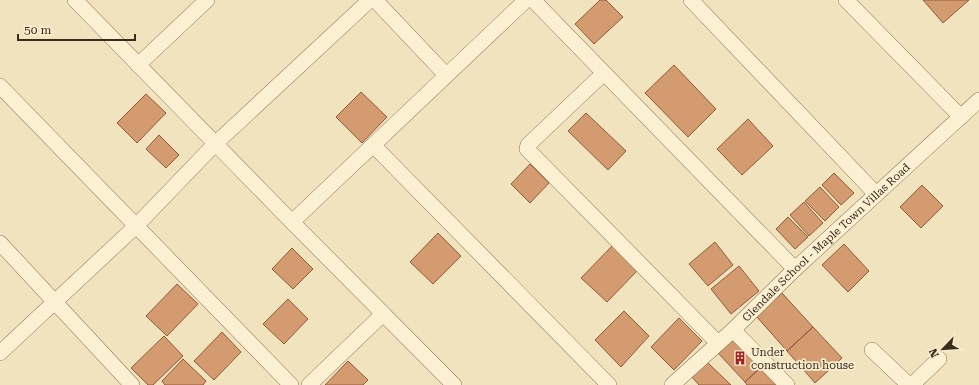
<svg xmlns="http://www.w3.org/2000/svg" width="979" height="385" font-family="'Roboto Serif',serif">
	<rect width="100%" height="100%" fill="#f2e3bf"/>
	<!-- building -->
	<path fill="#d49b71" stroke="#8e5b39" d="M600 0H606L623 17 594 44 575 24Z
		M923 0H969L943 23Z
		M674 65 716 109 688 137 645 93Z
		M361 92 387 117 362 143 336 117Z
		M146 94 166 113 137 143 117 123Z
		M586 113 626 151 608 170 568 131Z
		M748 119 773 146 742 175 717 149Z
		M159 135 179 155 166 168 146 149Z
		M530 164 549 183 530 203 511 184Z
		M834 173 854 193 841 205 822 185Z
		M922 185 943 206 921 228 900 207Z
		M820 187 839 207 825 221 805 201Z
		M804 202 823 223 809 236 790 215Z
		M788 217 808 237 795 249 776 229Z
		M438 233 461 256 433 284 410 262Z
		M715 242 733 265 708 286 689 264Z
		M844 244 869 271 848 292 822 265Z
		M612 246 637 271 607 302 581 278Z
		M292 248 313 269 293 289 272 269Z
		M739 266 759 291 731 314 711 289Z
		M177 284 198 304 167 336 146 316Z
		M782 293 813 327 787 351 756 316Z
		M288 299 308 319 284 344 263 324Z
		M624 311 649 336 621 367 595 340Z
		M679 318 702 341 674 370 651 347Z
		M813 327 842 358 815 383 787 351Z
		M222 332 241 352 214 380 194 361Z
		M735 335 764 364 745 382 718 353Z
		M164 336 183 356 153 385H148L131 368Z
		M183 359 206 381 203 385H165L162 381Z
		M348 361 368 380 363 385H325Z
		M706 361 731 385H699L691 376Z
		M764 364 784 385H747L745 382Z"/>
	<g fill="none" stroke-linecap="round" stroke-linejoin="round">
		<!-- minor casing -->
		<g stroke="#8c7356" stroke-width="16">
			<g id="minor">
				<path d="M75 0 292 222 454 385"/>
				<path d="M375 0 446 75"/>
				<path d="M533 0 795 269"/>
				<path d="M691 0 876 194"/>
				<path d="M846 0 961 117"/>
				<path d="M138 65 207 0"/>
				<path d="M604 73 528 145 527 149 718 343"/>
				<path d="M0 86 291 385"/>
				<path d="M373 145 609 385"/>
				<path d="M292 222 526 0"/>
				<path d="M0 243 132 385"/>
				<path d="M733 330 787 385"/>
				<path d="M872 350 909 385"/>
				<path d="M0 353 136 226 215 144 370 0"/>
				<path d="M309 385 383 314"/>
				<path id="s1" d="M672 385 733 330 795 269 979 100"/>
				<path d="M912 385 939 359"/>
			</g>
		</g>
		<!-- minor -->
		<use href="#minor" stroke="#fcf0d3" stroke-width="15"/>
	</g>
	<!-- icons -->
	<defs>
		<g id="building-bare" transform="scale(1.08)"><path d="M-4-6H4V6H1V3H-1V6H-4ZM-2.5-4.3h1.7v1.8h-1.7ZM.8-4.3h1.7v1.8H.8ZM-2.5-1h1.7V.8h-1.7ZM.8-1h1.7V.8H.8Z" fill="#a12020" stroke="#f8edcf" stroke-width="2.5" paint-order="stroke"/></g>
	</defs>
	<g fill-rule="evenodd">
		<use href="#building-bare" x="740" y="358"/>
	</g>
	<g text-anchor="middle" stroke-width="3.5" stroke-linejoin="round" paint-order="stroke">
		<!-- street labels -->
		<g font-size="11" fill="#3a2b1b" stroke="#f8edcf">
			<text dy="4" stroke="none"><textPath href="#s1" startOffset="210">Glendale School - Maple Town Villas Road</textPath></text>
		</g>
		<!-- poi labels -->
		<g font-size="11" fill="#3a2b1b" stroke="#f8edcf" text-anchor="start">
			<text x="751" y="356">Under<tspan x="751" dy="13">construction house</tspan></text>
		</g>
	</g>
	<!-- north arrow -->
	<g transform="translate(943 349) rotate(245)" stroke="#f8edcf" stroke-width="3" paint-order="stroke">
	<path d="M0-3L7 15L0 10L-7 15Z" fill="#3a2b1b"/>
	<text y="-6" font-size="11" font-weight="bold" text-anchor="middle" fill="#3a2b1b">N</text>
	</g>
	<!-- scale -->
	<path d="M18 34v6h117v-6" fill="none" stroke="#3a2b1b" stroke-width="2"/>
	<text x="24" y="34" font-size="12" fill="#3a2b1b" stroke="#f8edcf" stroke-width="3" paint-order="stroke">50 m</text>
</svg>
